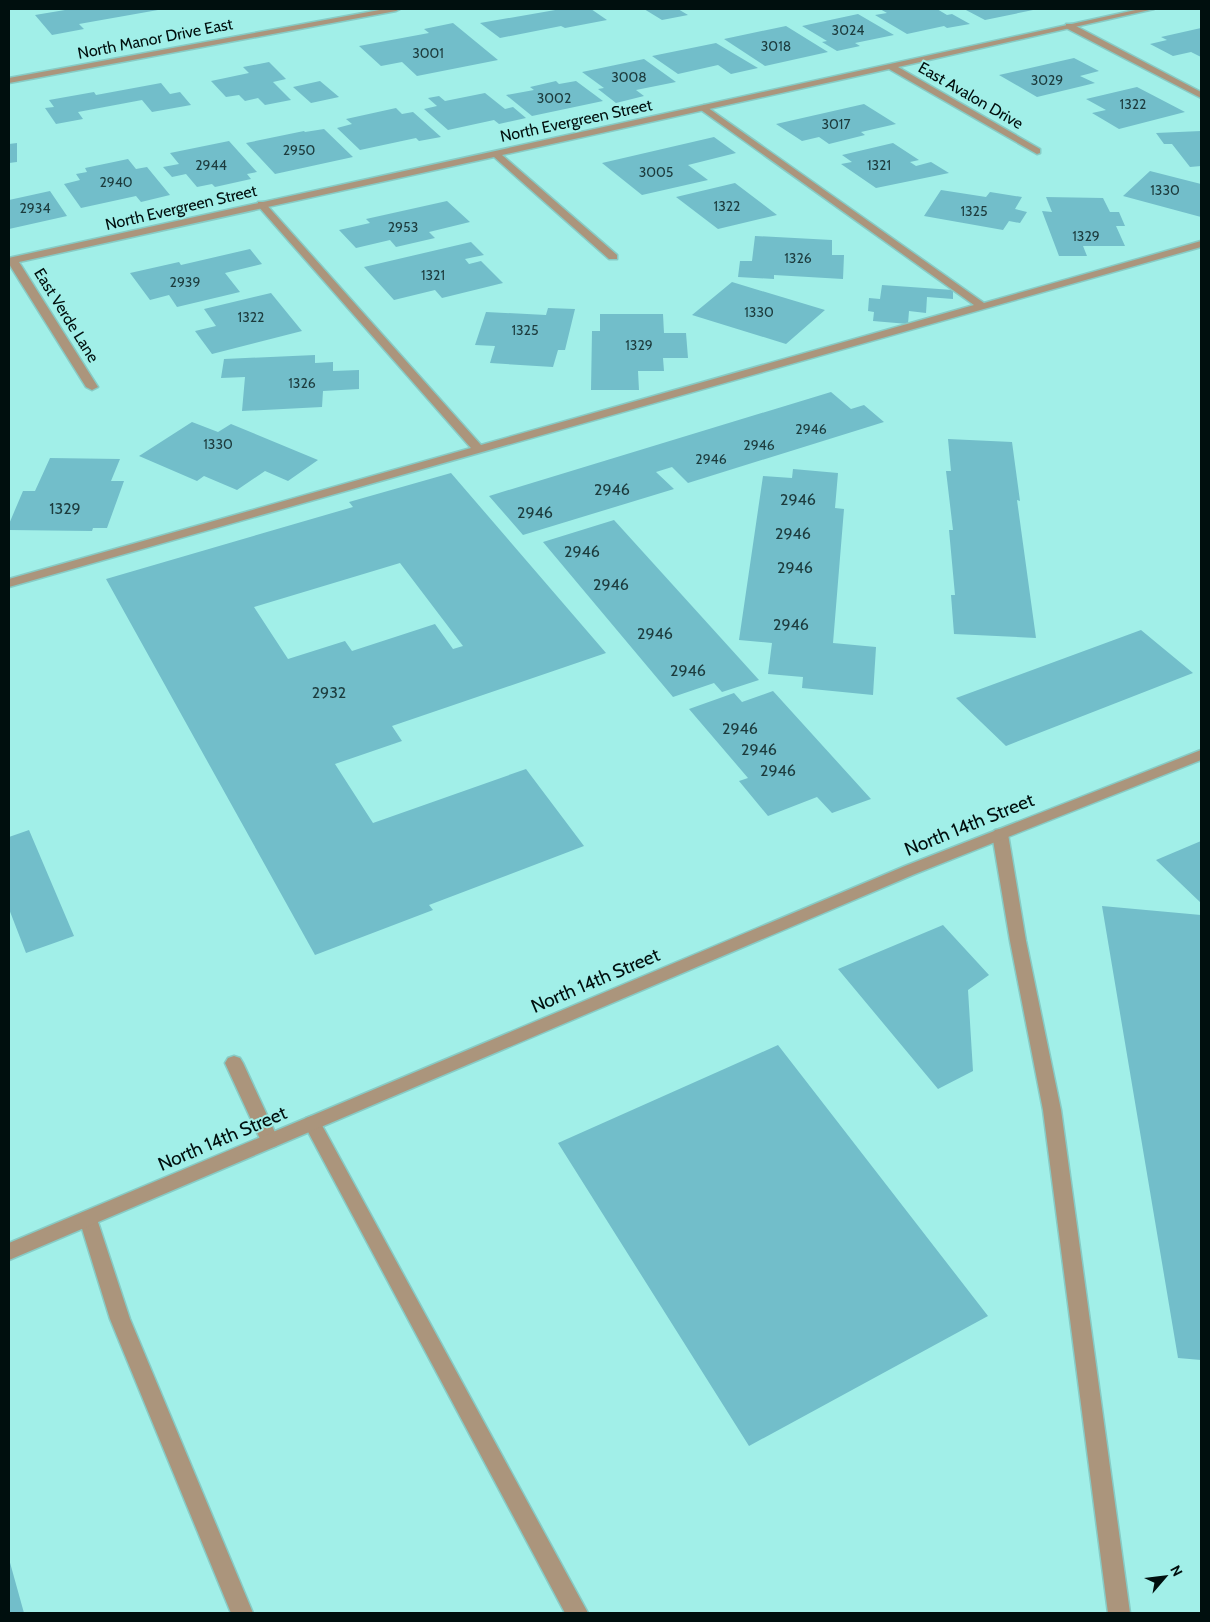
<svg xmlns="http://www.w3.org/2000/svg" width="1210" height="1622" font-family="Cabin,sans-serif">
	<rect width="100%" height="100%" fill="#a1efe8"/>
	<!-- building -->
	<path fill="#72beca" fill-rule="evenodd" d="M71 9H158V10L79 24 84 29 52 35 35 15Z
		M561 9H591L607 20 565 28 561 26 500 38 480 23Z
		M644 9H678L688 15 662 20Z
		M880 9H937L947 15 952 14 970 24 947 28 944 26 907 34 875 15 887 13Z
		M964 9H1030L1033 10 985 20Z
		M858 14 894 35 855 43 860 46 837 51 822 42 827 41 802 26Z
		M453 23 498 60 417 76 402 62 381 66 359 46 429 33 424 29Z
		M786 26 828 52 765 66 724 39Z
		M1201 28V57L1191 52 1173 56 1150 44 1167 40 1161 37Z
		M716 43 758 68 731 74 718 65 678 74 652 56Z
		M1074 58 1099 71 1080 76 1095 83 1037 97 999 75Z
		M644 59 676 82 636 90 644 96 616 103 598 89 604 88 582 72Z
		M269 62 286 79 273 82 291 100 265 105 258 98 245 101 239 95 226 97 211 81 249 73 243 67Z
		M320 81 339 97 311 103 293 87Z
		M556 81 559 84 576 81 603 101 532 116 506 95 534 90 530 87Z
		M161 83 170 94 180 92 191 105 152 112 142 100 78 112 83 119 56 124 45 108 54 107 49 100 94 92 96 95Z
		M1137 87 1185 112 1119 129 1092 113 1106 110 1086 99Z
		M485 93 505 109 513 107 526 118 499 124 494 120 448 130 424 109 437 106 428 98 439 96 445 101Z
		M864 104 896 124 861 132 865 135 829 144 819 137 802 141 776 124Z
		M396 108 402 114 413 112 441 137 419 141 416 138 360 150 337 128 352 124 346 119Z
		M324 129 353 157 275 174 246 143 304 131 305 132Z
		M1201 131V166L1190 167 1172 144H1164L1156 133Z
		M714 137 736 153 688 165 708 180 642 195 602 163Z
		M229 141 257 172 247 174 251 179 215 187 212 184 197 187 186 174 172 177 163 167 179 164 170 153Z
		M17 143V162L9 163V144Z
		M893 143 919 160 910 162 916 166 931 162 949 173 876 188 841 164 852 162 842 155Z
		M128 159 136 169 147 167 170 195 141 202 136 196 81 208 64 184 80 180 76 174 87 172 85 168Z
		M1150 171 1201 184V217L1123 196Z
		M735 183 777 215 718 229 676 197Z
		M941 190 986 197 990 192 1022 197 1015 209 1027 212 1020 223 1009 221 1003 230 924 216Z
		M50 191 67 216 9 229V200Z
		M1046 197 1103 198 1110 212H1119L1125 226H1116L1125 246H1083L1087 256H1059L1042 211 1052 212Z
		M447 201 470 222 429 232 435 238 396 247 390 240 356 248 339 230 370 223 366 219Z
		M755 236 832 240V255H844L843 279 774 275V279L738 277 740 261H752Z
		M471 242 484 255 465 259 469 264 481 261 503 283 442 298 435 290 394 300 364 267Z
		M250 249 262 264 225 273 240 292 177 307 169 295 150 300 130 273 179 262 181 265Z
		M732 282 825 310 786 344 692 315Z
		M882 285 953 290V299L927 297 926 313 909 311 908 324 873 321 874 312 868 311 869 298 880 299Z
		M271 293 302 331 212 354 195 331 216 326 204 309Z
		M548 308 575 309 565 350H558L553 367 490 363 495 346 475 345 486 312 546 315Z
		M600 314H663L664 333H686L688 358H663L664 371H638L639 390H591L592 331H600Z
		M315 355V363L333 362V371L359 370V389L323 391 322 407 242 411 245 377 221 378 224 359Z
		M831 392 851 409 864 405 884 422 688 483 672 467 656 472 674 489 523 535 489 496Z
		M192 422 218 432 231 424 318 460 288 481 265 471 237 490 204 476 197 481 139 456Z
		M948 439 1012 442 1020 501 1017 500 1036 638 954 634 951 595H955L949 530H953L946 471H951Z
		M50 458 120 459 111 481H124L107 528H93L92 531 9 530V524L23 491H35Z
		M793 469 838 473 835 508 844 509 833 643 876 647 873 695 802 688 803 677 768 674 772 643 739 640 763 476 792 478Z
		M451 473 606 653 392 726 402 741 335 764 373 823 526 769 584 846 429 905 433 910 315 955 106 579 353 507 349 502ZM400 563 463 646 453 649 435 624 352 651 345 641 288 659 254 607Z
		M614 520 759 680 722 692 714 683 673 697 543 542Z
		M1141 630 1193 673 1006 746 956 698Z
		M773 691 871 799 832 813 817 797 768 816 739 781 748 778 689 709 734 693 742 702Z
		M29 830 74 936 26 953 9 909V837Z
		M1201 841V903L1156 860Z
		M1102 906 1201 915V1360L1178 1358Z
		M943 925 989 975 968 990 973 1071 938 1089 838 969Z
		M778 1045 988 1316 749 1446 558 1143Z
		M9 1559 24 1613H9Z"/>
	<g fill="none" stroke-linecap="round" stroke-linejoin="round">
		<!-- service casing -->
		<g stroke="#87cbc5" stroke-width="3">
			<path id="service" d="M1066 24H1072L1201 92V98L1066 28Z
				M704 105 984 303 1201 241V247L9 587V579L471 448 258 206V202H264L481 445 974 305 701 110 700 108Z
				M1000 829 1005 830 1008 834 1026 941 1061 1110 1130 1613H1108L1043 1110 1010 941 992 834 995 830Z
				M234 1056 240 1058 243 1063 279 1141 276 1146 270 1148 264 1146 261 1141 225 1063 228 1058Z
				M312 1116 318 1118 588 1613H565L306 1128 303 1123 306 1118Z
				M88 1211 95 1213 97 1219 130 1319 253 1613H231L110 1319 79 1219 81 1213Z"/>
		</g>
		<!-- minor casing -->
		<g stroke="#87cbc5" stroke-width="3">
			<path id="minor" d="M385 9H400L396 11 9 83V78Z
				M1140 9H1154L898 67 1040 149V153L1037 154 889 69 502 155 617 255V259H609L494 157 19 262 98 387 92 390 86 387 9 264V258L13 257Z
				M1201 750V760L915 874 9 1260V1243L905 866Z"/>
		</g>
		<!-- service -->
		<use href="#service" fill="#ab957c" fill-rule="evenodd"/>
		<!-- minor -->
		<use href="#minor" fill="#ab957c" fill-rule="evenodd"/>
	</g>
	<g text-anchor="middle" stroke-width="4" stroke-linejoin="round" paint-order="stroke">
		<!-- far-number labels -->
		<g font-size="14" fill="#1c3b3d">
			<text x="848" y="35">3024</text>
			<text x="776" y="51">3018</text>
			<text x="428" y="58">3001</text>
			<text x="629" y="82">3008</text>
			<text x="1047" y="85">3029</text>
			<text x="554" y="103">3002</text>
			<text x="1133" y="109">1322</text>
			<text x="836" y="129">3017</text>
			<text x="299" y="155">2950</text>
			<text x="211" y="170">2944</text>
			<text x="879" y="170">1321</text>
			<text x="656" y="177">3005</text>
			<text x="116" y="187">2940</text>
			<text x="1165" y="195">1330</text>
			<text x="727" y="211">1322</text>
			<text x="35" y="213">2934</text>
			<text x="974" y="216">1325</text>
			<text x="403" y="232">2953</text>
			<text x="1086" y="241">1329</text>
			<text x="798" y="263">1326</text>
			<text x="433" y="280">1321</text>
			<text x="185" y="287">2939</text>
			<text x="759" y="317">1330</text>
			<text x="251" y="322">1322</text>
			<text x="525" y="335">1325</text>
			<text x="639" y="350">1329</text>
			<text x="302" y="388">1326</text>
			<text x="811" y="434">2946</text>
			<text x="218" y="449">1330</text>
			<text x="759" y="450">2946</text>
			<text x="711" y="464">2946</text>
		</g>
		<!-- far-street labels -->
		<g font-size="16" fill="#000f0e" stroke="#a1efe8">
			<text transform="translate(155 38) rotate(-11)" y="6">North Manor Drive East</text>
			<text transform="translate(971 95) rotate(30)" y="6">East Avalon Drive</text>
			<text transform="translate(576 120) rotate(-12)" y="6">North Evergreen Street</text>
			<text transform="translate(181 207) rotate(-13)" y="6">North Evergreen Street</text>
			<text transform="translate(67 315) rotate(58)" y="6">East Verde Lane</text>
		</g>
		<!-- number labels -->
		<g font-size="16" fill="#1c3b3d">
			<text x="612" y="495">2946</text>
			<text x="798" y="505">2946</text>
			<text x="65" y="514">1329</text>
			<text x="535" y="518">2946</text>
			<text x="793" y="539">2946</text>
			<text x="582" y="557">2946</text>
			<text x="795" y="573">2946</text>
			<text x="611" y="590">2946</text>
			<text x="791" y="630">2946</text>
			<text x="655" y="639">2946</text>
			<text x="688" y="676">2946</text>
			<text x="329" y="698">2932</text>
			<text x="740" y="734">2946</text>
			<text x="759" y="755">2946</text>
			<text x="778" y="776">2946</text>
		</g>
		<!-- street labels -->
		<g font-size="19" fill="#000f0e" stroke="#a1efe8">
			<text transform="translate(969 824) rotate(-22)" y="7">North 14th Street</text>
			<text transform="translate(595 980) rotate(-23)" y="7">North 14th Street</text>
			<text transform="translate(222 1138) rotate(-23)" y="7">North 14th Street</text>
		</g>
	</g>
	<!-- border -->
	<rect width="1210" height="1622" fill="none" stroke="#000f0e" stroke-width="20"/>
	<!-- north arrow -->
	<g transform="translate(1165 1577) rotate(62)" stroke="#a1efe8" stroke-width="4" paint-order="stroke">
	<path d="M0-4L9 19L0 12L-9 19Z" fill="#000f0e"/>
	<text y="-8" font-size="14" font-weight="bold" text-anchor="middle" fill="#000f0e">N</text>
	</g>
</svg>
